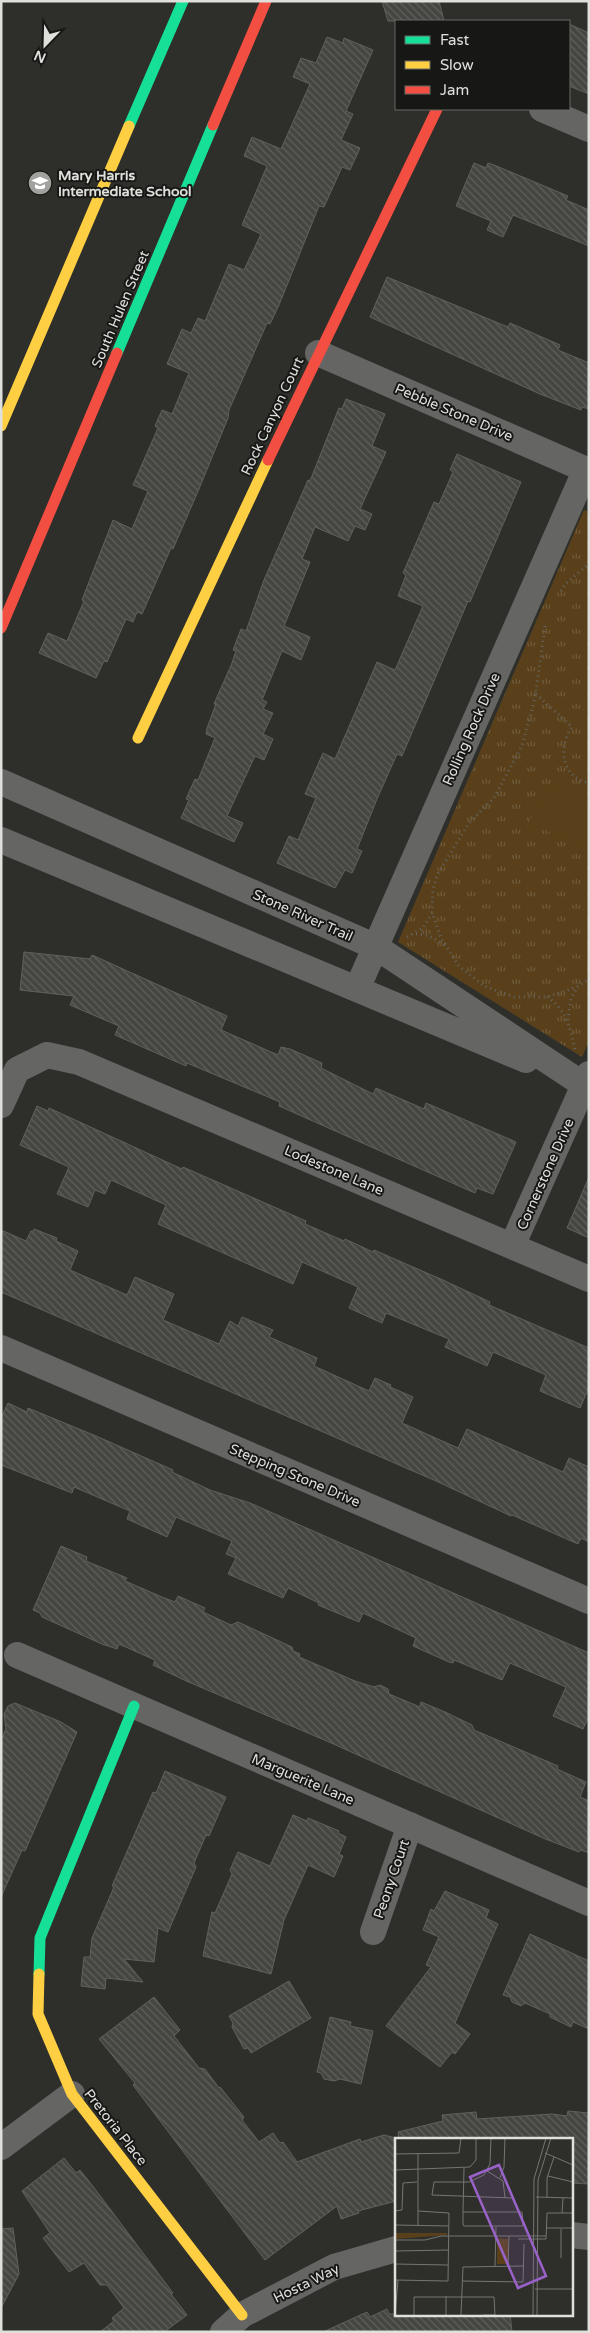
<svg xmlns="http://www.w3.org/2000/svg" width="590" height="2333" font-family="'Varela Round',sans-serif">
	<defs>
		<pattern id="park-tufts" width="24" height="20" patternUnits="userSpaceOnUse" patternTransform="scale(1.25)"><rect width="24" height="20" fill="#59401a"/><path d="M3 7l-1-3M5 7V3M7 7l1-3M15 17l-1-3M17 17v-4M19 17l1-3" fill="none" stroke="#705b3b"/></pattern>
		<pattern id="building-back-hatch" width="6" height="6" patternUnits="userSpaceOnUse" patternTransform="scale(1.25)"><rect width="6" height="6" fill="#454541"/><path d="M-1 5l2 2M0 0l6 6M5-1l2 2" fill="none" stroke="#5f605c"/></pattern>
	</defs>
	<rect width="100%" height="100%" fill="#2e2f2a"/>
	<!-- park -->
	<path fill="url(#park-tufts)" d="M584 510 589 512V1041L582 1057 398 942Z"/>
	<!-- pitch -->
	<path fill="#59401a" d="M545 784 589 803V849L529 823Z"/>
	<!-- building -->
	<path fill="url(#building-back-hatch)" stroke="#61605d" d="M382 1H439L444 21H388Z
		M569 24 589 33V94L569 86Z
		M327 37 343 43 344 38 373 50 346 111 353 114 341 140 360 148 350 170 342 167 324 207 319 206 279 305 270 324 267 323 229 410 228 418 199 489 173 549 171 548 142 614 137 612 133 622 126 619 107 662 104 661 96 678 39 653 48 633 67 641 84 601 82 600 113 520 132 529 148 491 133 485 158 428 155 426 162 410 172 414 189 373 167 364 182 329 191 333 198 318 205 321 229 264 244 270 261 234 242 225 267 166 244 156 252 137 281 149 310 84 293 77 301 58 316 63Z
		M474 163 486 168 488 163 494 165 568 196 566 200 589 210V246L513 215 503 237 487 230 491 221 456 206Z
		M387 277 508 327 510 323 560 345 558 350 589 363V409L582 407 581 410 540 394 370 317Z
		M346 399 385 414 372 446 386 452 360 509 372 514 365 530 355 526 348 541 315 527 302 559 310 562 284 626 310 637 301 660 282 651 262 700 267 702 263 709 273 713 263 734 273 739 264 760 255 756 227 816 243 823 234 842 181 818 189 800 186 799 195 779 198 780 215 738 206 734 207 728 216 704H214L232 663 236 651 233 650 241 629 246 631 264 580 308 480 310 481 339 408 342 409Z
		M457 454 521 482 470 602 468 601 465 608 402 756 397 754 377 799 357 849 362 851 352 873 345 870 335 888 277 863 289 836 298 840 316 798 305 794 323 753 335 759 377 662 395 670 423 606 398 596 406 575 403 573 434 502 439 504 453 472 450 470Z
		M24 952 90 959 92 955 227 1016 221 1030 278 1055 281 1047 290 1049 322 1063 321 1068 373 1094 376 1088 424 1109 426 1103 516 1142 493 1194 477 1188 475 1193 279 1106 280 1102 187 1063 186 1066 115 1035 119 1026 70 1005 74 996 20 990Z
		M37 1106 48 1111 49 1108 182 1169 183 1167 306 1221 305 1224 344 1241 345 1239 373 1252 374 1250 443 1280 490 1302 489 1305 589 1348V1387L580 1408 540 1391 546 1375 493 1352 487 1366 445 1347 449 1339 386 1313 382 1323 349 1308 358 1287 302 1262 293 1284 158 1224 166 1205 111 1180 105 1194 95 1190 88 1207 57 1194 69 1167 20 1145Z
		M589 1177V1238L567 1228Z
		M34 1229 57 1238 56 1241 78 1251 70 1270 127 1295 135 1277 174 1294 163 1320 219 1344 230 1321 238 1326 242 1317 273 1330 269 1337 317 1358 314 1366 369 1391 375 1378 391 1385 390 1387 413 1397 402 1423 458 1448 467 1429 563 1472 569 1458 589 1467V1542L581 1538 578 1544 512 1515 511 1516 436 1481 1 1292V1230L26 1241 31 1231 33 1232Z
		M8 1403 27 1412 28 1408 96 1436 173 1470 172 1472 210 1490 250 1503 589 1653V1716L583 1729 553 1716 566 1687 510 1663 502 1680 454 1660 453 1663 449 1662 413 1646 416 1638 363 1613 359 1622 318 1605 319 1603 288 1588 283 1598 228 1574 236 1558 226 1554 232 1541 176 1517 167 1537 127 1519 130 1511 74 1487 72 1493 1 1465V1418Z
		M61 1546 87 1557 86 1561 127 1578 125 1581 162 1597 175 1602 178 1596 205 1608 203 1612 231 1625 238 1622 292 1647 293 1651 300 1654 299 1657 355 1681 374 1687 380 1685 388 1689 389 1694 420 1707 421 1702 445 1712 472 1725 474 1730 558 1766 557 1769 586 1782 580 1797 589 1801V1853L581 1850 579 1852 543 1838 329 1742 184 1680 153 1665 155 1660 119 1644 117 1649 102 1644 42 1617 40 1613 33 1610Z
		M15 1703 61 1722 77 1732 25 1851 22 1850 1 1897V1740L6 1729 4 1714 8 1706Z
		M165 1771 226 1797 209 1836 206 1835 194 1863 196 1867 168 1932 158 1928 154 1962 124 1959 143 1982 106 1978 105 1989 81 1986 84 1957H90L92 1938 114 1887 112 1886 153 1792 156 1793Z
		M293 1815 307 1821 308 1818 339 1831 338 1833 346 1837 339 1854 343 1856 334 1877 308 1865 284 1920 271 1974 203 1956 212 1912 215 1913 232 1874 230 1870 238 1852 270 1866Z
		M445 1891 489 1910 486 1918 498 1924 455 2023 470 2034 455 2054 452 2052 440 2067 386 2026 431 1967 426 1965 439 1937 423 1930 431 1909 434 1911Z
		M530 1934 589 1961V2029L573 2022 571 2027 550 2017V2014L525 2003 521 2006 512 2002 510 1997 503 1995Z
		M289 1981 311 2018 251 2053 248 2048 244 2049 232 2027 233 2023 229 2016Z
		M154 1997 180 2030 174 2036 199 2068 205 2069 219 2088 220 2087 244 2117 242 2120 259 2142 273 2133 280 2143 283 2142 297 2162 360 2139 361 2142 384 2135 396 2138V2201L358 2211 359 2213 341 2219 337 2206 265 2260 133 2085 135 2083 99 2039Z
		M330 2017 351 2022 350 2026 373 2031 361 2084 340 2079 334 2081 324 2079 321 2073 317 2072Z
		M568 2111 589 2113V2184L571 2183V2139H399L398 2132 443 2121 442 2115 476 2112 477 2119 552 2114 567 2116Z
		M64 2158 76 2173 80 2170 95 2189 173 2293 171 2294 187 2315 164 2332H100L114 2321 112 2318 124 2308 107 2285H100L84 2263 69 2272 43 2238 50 2233 22 2191Z
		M13 2228 19 2274 1 2308V2229Z
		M387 2309 389 2314H510L512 2332H323L367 2312 370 2317Z"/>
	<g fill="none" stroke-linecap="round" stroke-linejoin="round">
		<!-- path -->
		<path stroke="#646461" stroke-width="3" stroke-dasharray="1 4" stroke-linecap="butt" d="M561 591 565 584 589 564
			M545 626 535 698 522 746 494 798 469 823 437 875 433 890 432 912 441 938 459 966 484 986 514 997H547L577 987 589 979
			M536 694 572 727C558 747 561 777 589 783
			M416 934 427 935 445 945
			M407 937 423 928 432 913
			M547 997C567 1010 570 1028 575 1050
			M568 1020 571 998 577 988"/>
		<!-- street -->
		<path stroke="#656664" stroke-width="26" d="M542 109 589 129
			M318 353 589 471
			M1 782 376 947 584 1085
			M1 840 526 1060
			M357 989 586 469
			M1 1105 17 1070 47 1055 79 1062 589 1279
			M512 1246 589 1074
			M1 1348 589 1601
			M17 1655 589 1903
			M373 1932 410 1825
			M1 2147 72 2094
			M571 2235 589 2237
			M223 2332 242 2315 334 2267 396 2249"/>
		<!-- fast -->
		<path stroke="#16e098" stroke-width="11" d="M129 126 183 1
			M117 353 213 125
			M39 1974 40 1938 134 1706"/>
		<!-- slow -->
		<path stroke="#ffcf43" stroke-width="11" d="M1 426 129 126
			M138 738 268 460
			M39 1974 38 2014 72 2094 242 2315"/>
		<!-- jam -->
		<path stroke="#f24e42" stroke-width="11" d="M213 125 266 1
			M268 460 437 109
			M1 628 117 353"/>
	</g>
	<!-- icons -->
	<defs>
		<g id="school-disc" transform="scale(1.25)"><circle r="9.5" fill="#a1a29e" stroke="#171815"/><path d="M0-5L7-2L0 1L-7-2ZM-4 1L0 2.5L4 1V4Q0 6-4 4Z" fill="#fff"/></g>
	</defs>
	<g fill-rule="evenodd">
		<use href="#school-disc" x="40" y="183"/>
	</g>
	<g text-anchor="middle" stroke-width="4" stroke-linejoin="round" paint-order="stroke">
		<!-- poi labels -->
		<g font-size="14" font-weight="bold" fill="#dfe0dc" stroke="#171815" text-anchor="start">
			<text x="58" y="180">Mary Harris<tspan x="58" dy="16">Intermediate School</tspan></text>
		</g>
		<!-- street labels -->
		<g font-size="14" fill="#dfe0dc" stroke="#171815">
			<text transform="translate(120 309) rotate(-67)" y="5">South Hulen Street</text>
			<text transform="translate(454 412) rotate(23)" y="5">Pebble Stone Drive</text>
			<text transform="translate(272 416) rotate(-65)" y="5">Rock Canyon Court</text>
			<text transform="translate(471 729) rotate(-66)" y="5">Rolling Rock Drive</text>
			<text transform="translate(303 915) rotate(24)" y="5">Stone River Trail</text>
			<text transform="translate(334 1170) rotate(23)" y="5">Lodestone Lane</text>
			<text transform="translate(545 1174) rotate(-66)" y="5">Cornerstone Drive</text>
			<text transform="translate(295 1475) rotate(23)" y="5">Stepping Stone Drive</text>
			<text transform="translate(303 1779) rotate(23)" y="5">Marguerite Lane</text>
			<text transform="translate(391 1879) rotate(-71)" y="5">Peony Court</text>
			<text transform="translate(116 2127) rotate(52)" y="5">Pretoria Place</text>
			<text transform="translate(306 2283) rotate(-26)" y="5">Hosta Way</text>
		</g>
	</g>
	<!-- overview -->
	<g transform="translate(395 2138)">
		<rect width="178" height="178" fill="#2e2f2a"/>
		<path d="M0 95H52V97L0 101Z" fill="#59401a"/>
		<path d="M102 100 113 101V126H102Z" fill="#59401a"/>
		<path fill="none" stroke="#757671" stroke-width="1" d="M96 0 95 26 89 37 74 44H39L37 57 117 60M23 15V87M150 15 178 27M0 16 64 15 66 0M0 32 75 29 81 22V0M92 33 108 43 110 60M153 38 178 44M105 40 109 29 110 0M141 59 178 60M152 59V40L159 19M0 73 7 72 8 45 22 44M68 74H127L128 88H69L68 87V74L69 30M167 75 168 60M0 87 53 88M151 90H178M123 101H151L152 75H178M0 102H30L46 98H151M0 113 53 112M166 120V91M0 126 53 127M100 128 101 89M113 128 114 98M0 142 53 143 54 75 23 73M68 143 128 144 129 106M140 151H178M0 177 3 142M19 177V159H99L100 177H88M51 177V158M66 177 68 129 129 128M138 177 139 41 151 0M142 177 143 42 156 0"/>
		<path fill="#9962c8" fill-opacity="0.15" stroke="#9962c8" stroke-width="2.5" d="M104 27 151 138 123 150 75 39Z"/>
		<rect width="178" height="178" fill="none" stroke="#dfe0dc" stroke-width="2.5"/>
	</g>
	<!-- border -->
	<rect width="590" height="2333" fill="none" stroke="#dfe0dc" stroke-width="5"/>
	<!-- legend -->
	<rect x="395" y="20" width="175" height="90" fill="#171815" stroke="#676865"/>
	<rect x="405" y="36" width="25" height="8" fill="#16e098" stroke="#676865"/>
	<text x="440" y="45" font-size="15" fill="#dfe0dc">Fast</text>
	<rect x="405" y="61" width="25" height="8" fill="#ffcf43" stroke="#676865"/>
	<text x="440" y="70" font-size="15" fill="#dfe0dc">Slow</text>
	<rect x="405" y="86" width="25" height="8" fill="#f24e42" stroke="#676865"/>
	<text x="440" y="95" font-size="15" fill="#dfe0dc">Jam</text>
	<!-- north arrow -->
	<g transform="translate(45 45) rotate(203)" stroke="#171815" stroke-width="4" paint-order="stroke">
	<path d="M0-4L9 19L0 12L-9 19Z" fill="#dfe0dc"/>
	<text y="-8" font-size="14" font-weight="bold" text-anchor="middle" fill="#dfe0dc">N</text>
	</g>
</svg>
